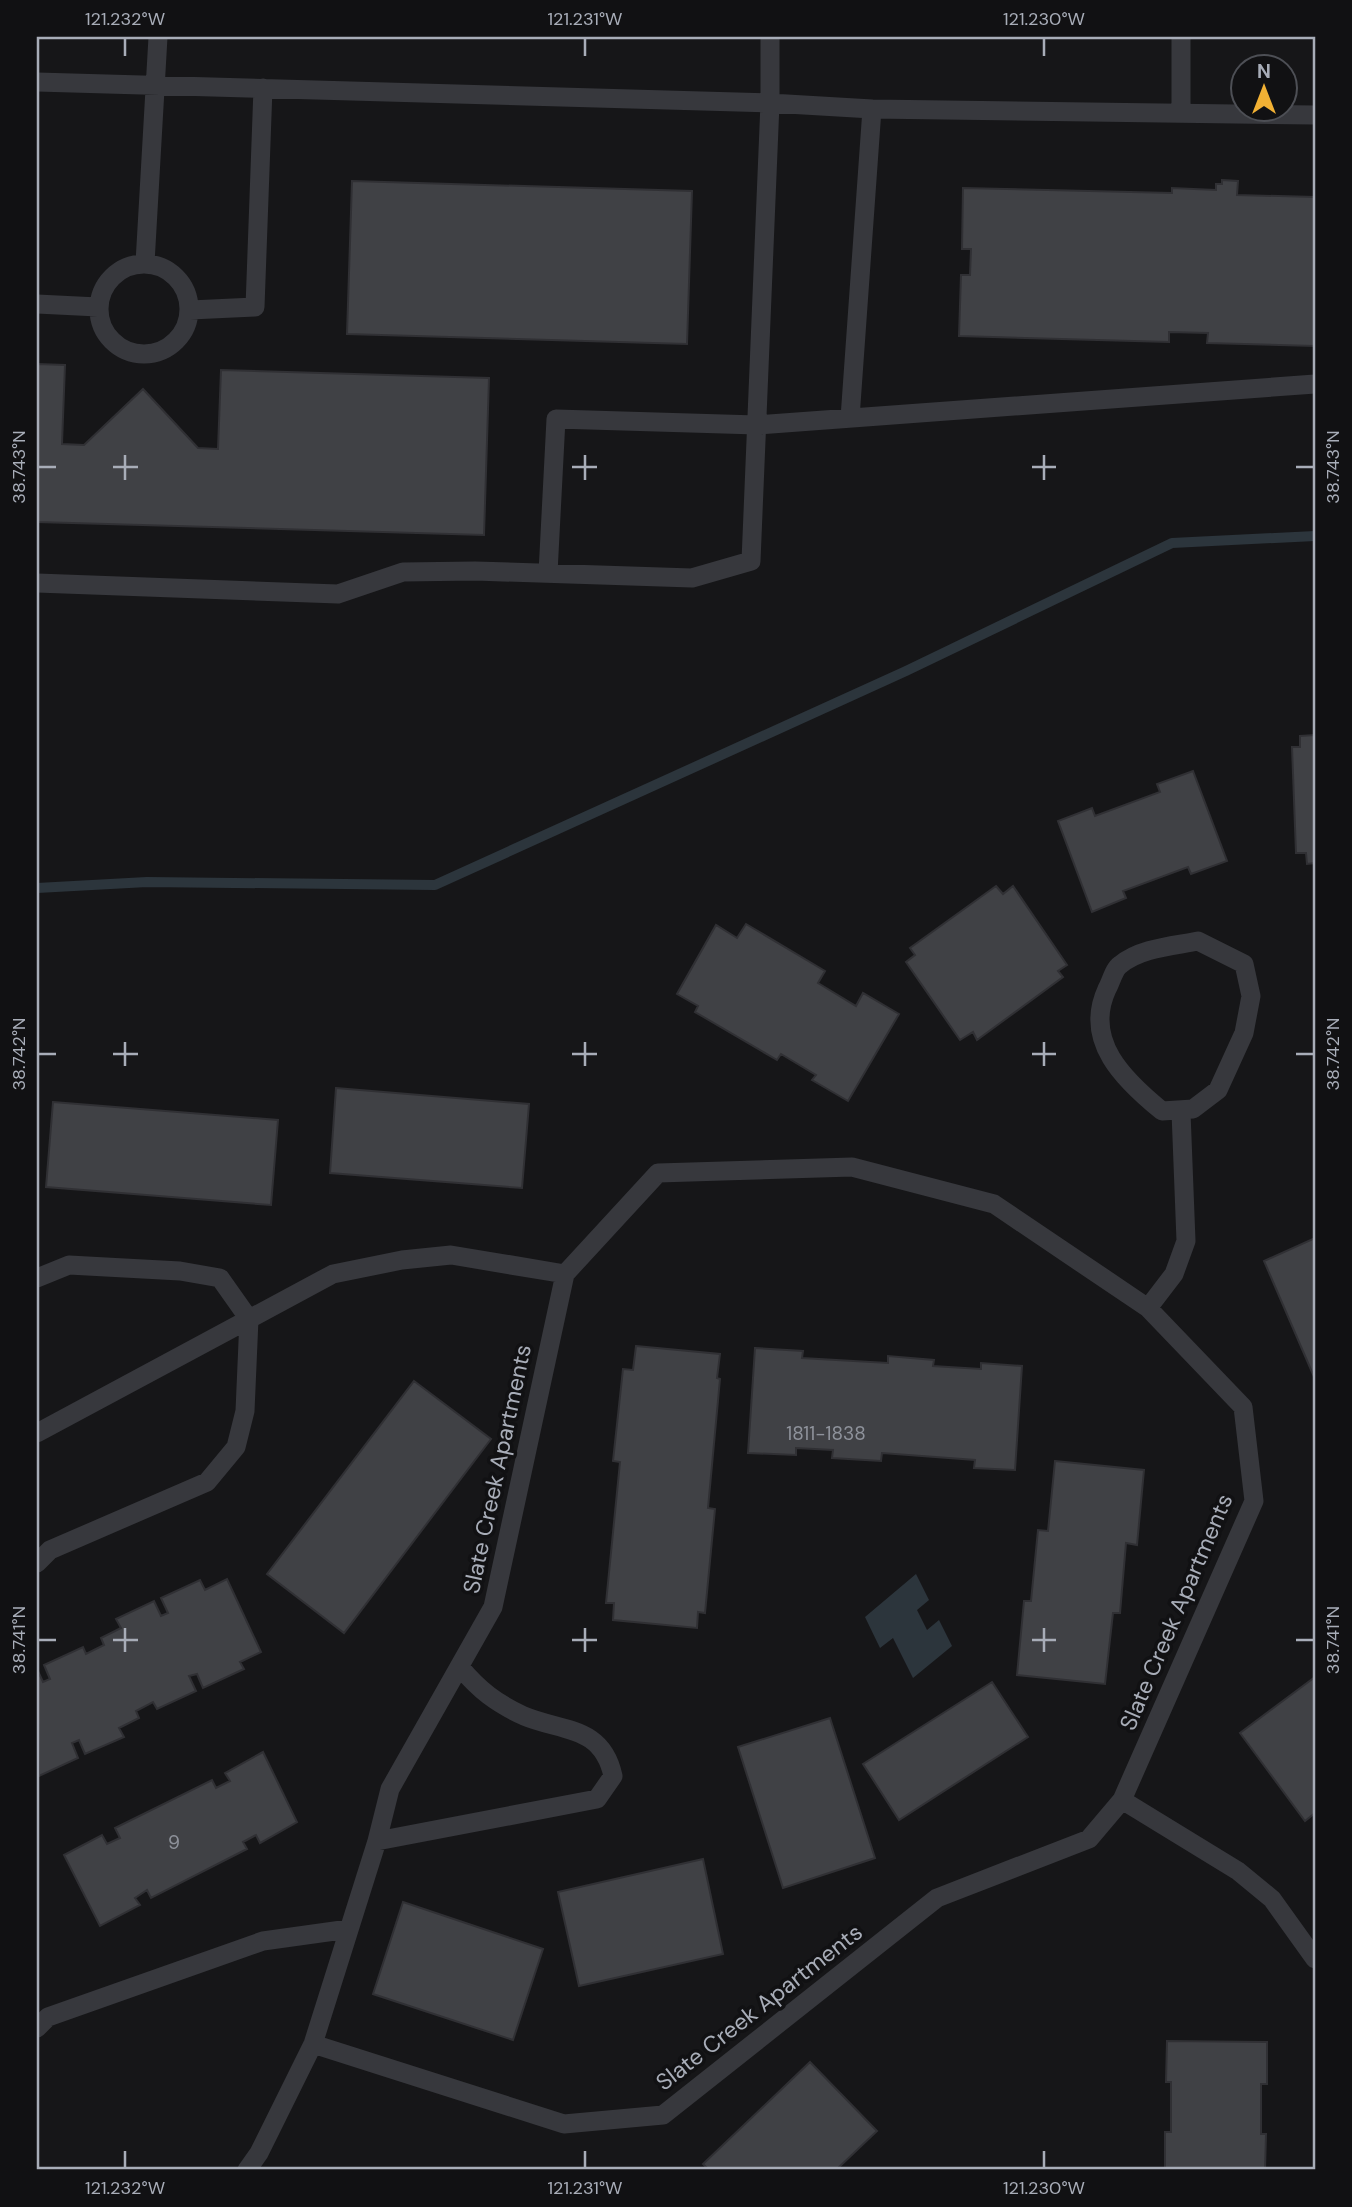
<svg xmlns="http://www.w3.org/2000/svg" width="1352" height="2207" font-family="'DM Sans',sans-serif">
	<rect width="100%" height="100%" fill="#161618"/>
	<!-- water -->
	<path fill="#2c353c" d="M916 1574 929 1600 917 1610 927 1630 939 1620 952 1646 913 1678 893 1638 880 1648 865 1617Z"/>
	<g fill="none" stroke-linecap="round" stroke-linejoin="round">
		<!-- stream -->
		<path stroke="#2c353c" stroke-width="10" d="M37 888 147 882 435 885 906 671 1172 543 1315 536"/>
	</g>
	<!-- building -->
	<path fill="#404145" stroke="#303034" stroke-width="2" d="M1222 180 1238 181 1237 195 1315 197V346L1207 343 1208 333 1169 332V342L959 336 961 275H970L971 249H962L963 188 1172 193V188L1216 190V184H1222Z
		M352 181 692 191 687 344 347 334Z
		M37 364 65 365 62 444 84 445 143 389 198 448 218 449 221 370 489 378 484 535 37 522Z
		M1315 735V863L1307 864 1306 853H1296L1292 747H1300V736Z
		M1193 771 1227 861 1191 874 1188 867 1123 891 1126 898 1092 912 1058 821 1092 808 1095 816 1160 792 1157 784Z
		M996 886 1003 894 1013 886 1067 965 1058 971 1063 977 977 1040 973 1032 960 1040 906 962 915 955 910 948Z
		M746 924 825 971 818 983 856 1006 863 993 899 1014 848 1101 812 1080 816 1075 781 1054 777 1060 695 1012 698 1006 677 994 716 925 737 938Z
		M336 1088 529 1104 522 1188 330 1173Z
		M53 1102 278 1120 271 1205 46 1187Z
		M1315 1238V1379L1264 1261Z
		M636 1346 720 1354 717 1378 720 1379 708 1508 715 1509 705 1613 698 1612 697 1628 613 1620 614 1603H606L620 1462 613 1461 623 1369 633 1370Z
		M755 1348 803 1351 802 1358 888 1363V1356L934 1360 933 1366 981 1369V1363L1022 1366 1015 1470 974 1468 975 1460 882 1453 881 1461 832 1458 833 1450 796 1448V1455L748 1453Z
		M414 1381 491 1439 344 1633 267 1574Z
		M1055 1461 1144 1470 1137 1545 1126 1543 1120 1613H1113L1105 1684 1017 1675 1024 1601H1031L1038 1530 1048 1531Z
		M227 1579 261 1652 240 1662 244 1669 203 1688 197 1674 189 1676 196 1691 157 1709 153 1702 136 1711 139 1718 119 1728 124 1737 85 1754 79 1740 72 1743 78 1758 39 1776 37 1669 43 1682 50 1679 44 1665 83 1647 86 1654 104 1645 101 1638 121 1628 116 1619 154 1601 161 1616 168 1613 161 1598 200 1580 205 1590Z
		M1315 1677V1813L1305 1821 1240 1733Z
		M992 1682 1028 1737 899 1820 863 1764Z
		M830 1718 875 1858 783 1888 738 1747Z
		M263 1752 297 1822 260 1843 256 1835 243 1842 247 1849 151 1898 147 1890 135 1898 140 1905 100 1926 64 1855 102 1835 107 1844 120 1838 115 1828 212 1780 216 1788 230 1781 225 1773Z
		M703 1859 723 1954 579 1986 558 1892Z
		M403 1902 543 1949 513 2040 373 1994Z
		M1167 2041 1267 2042V2084H1261V2134H1266L1265 2170H1165V2132H1171V2082H1166Z
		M810 2062 877 2131 836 2170H709L703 2164Z"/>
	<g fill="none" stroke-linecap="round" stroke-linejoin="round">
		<!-- service -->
		<path stroke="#37383d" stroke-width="19" d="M770 37V103L872 109
			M1181 37V113
			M37 82 770 103 751 561 692 578 475 571 403 572 338 594 37 583
			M145 263 158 37
			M99 309a45 45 0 1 1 90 0a45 45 0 1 1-90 0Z
			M37 304 98 307
			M190 310 255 307 263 88
			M850 418 872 109 1315 115
			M548 573 556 419 757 425 1315 384
			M1198 941 1244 964 1251 996 1244 1033 1218 1090 1193 1109 1162 1111C1124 1080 1083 1041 1107 989 1111 982 1114 969 1120 965 1140 948 1173 946 1198 941Z
			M37 1278 69 1265 180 1271 220 1278 249 1319 245 1411 236 1447 207 1482 50 1550 37 1563
			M1148 1308 1174 1274 1186 1241 1181 1112
			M37 1433 333 1274 402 1260 451 1255 565 1274 493 1607 390 1789 377 1841 313 2044 259 2153 247 2170
			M1122 1800 1238 1871 1272 1899 1315 1959
			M377 1841 597 1799 613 1776C602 1725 562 1732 524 1716 496 1703 479 1690 460 1667
			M37 2028 48 2017 263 1941 349 1929
			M313 2044 564 2124 663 2115 937 1898 1089 1839 1122 1800 1254 1501 1243 1407 1148 1308 994 1204 852 1167 658 1173 565 1274"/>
	</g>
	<!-- ticks -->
	<path fill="none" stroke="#a8adb8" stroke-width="2.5" d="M125 38V56M585 38V56M1044 38V56M125 455V480M585 455V480M1044 455V480M38 467H56M113 467H138M572 467H597M1032 467H1056M1296 467H1314M125 1042V1066M585 1042V1066M1044 1042V1066M38 1054H56M113 1054H138M572 1054H597M1032 1054H1056M1296 1054H1314M125 1628V1652M585 1628V1652M1044 1628V1652M38 1640H56M113 1640H138M572 1640H597M1032 1640H1056M1296 1640H1314M125 2151V2168M585 2151V2168M1044 2151V2168"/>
	<g text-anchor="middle" stroke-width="7" stroke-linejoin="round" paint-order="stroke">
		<!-- number labels -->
		<g font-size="19" fill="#8e929b">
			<text x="826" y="1440">1811-1838</text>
			<text x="174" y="1849">9</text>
		</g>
		<!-- street labels -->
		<g font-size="23" fill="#a8adb8" stroke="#111113">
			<text transform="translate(497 1469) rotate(-78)" y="8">Slate Creek Apartments</text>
			<text transform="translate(1176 1612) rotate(-67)" y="8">Slate Creek Apartments</text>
			<text transform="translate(759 2007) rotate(-38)" y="8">Slate Creek Apartments</text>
		</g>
	</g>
	<!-- border -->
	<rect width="1352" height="2207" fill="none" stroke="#111113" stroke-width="77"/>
	<!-- north arrow -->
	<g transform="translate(1264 88)"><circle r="33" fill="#111113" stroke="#4d4f55" stroke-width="2"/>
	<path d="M0-5L12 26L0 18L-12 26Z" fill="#f2b134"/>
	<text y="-10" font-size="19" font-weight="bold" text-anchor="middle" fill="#a8adb8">N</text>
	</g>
	<rect x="38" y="38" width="1276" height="2130" fill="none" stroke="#a8adb8" stroke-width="2.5"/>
	<g font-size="18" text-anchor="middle" fill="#a8adb8">
		<text x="125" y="25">121.232°W</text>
		<text x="585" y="25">121.231°W</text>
		<text x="1044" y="25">121.230°W</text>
		<text transform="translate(19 467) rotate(-90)" y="6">38.743°N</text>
		<text transform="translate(1333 467) rotate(-90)" y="6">38.743°N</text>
		<text transform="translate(19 1054) rotate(-90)" y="6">38.742°N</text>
		<text transform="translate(1333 1054) rotate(-90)" y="6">38.742°N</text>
		<text transform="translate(19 1640) rotate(-90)" y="6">38.741°N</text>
		<text transform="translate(1333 1640) rotate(-90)" y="6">38.741°N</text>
		<text x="125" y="2194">121.232°W</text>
		<text x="585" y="2194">121.231°W</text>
		<text x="1044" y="2194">121.230°W</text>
	</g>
</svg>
